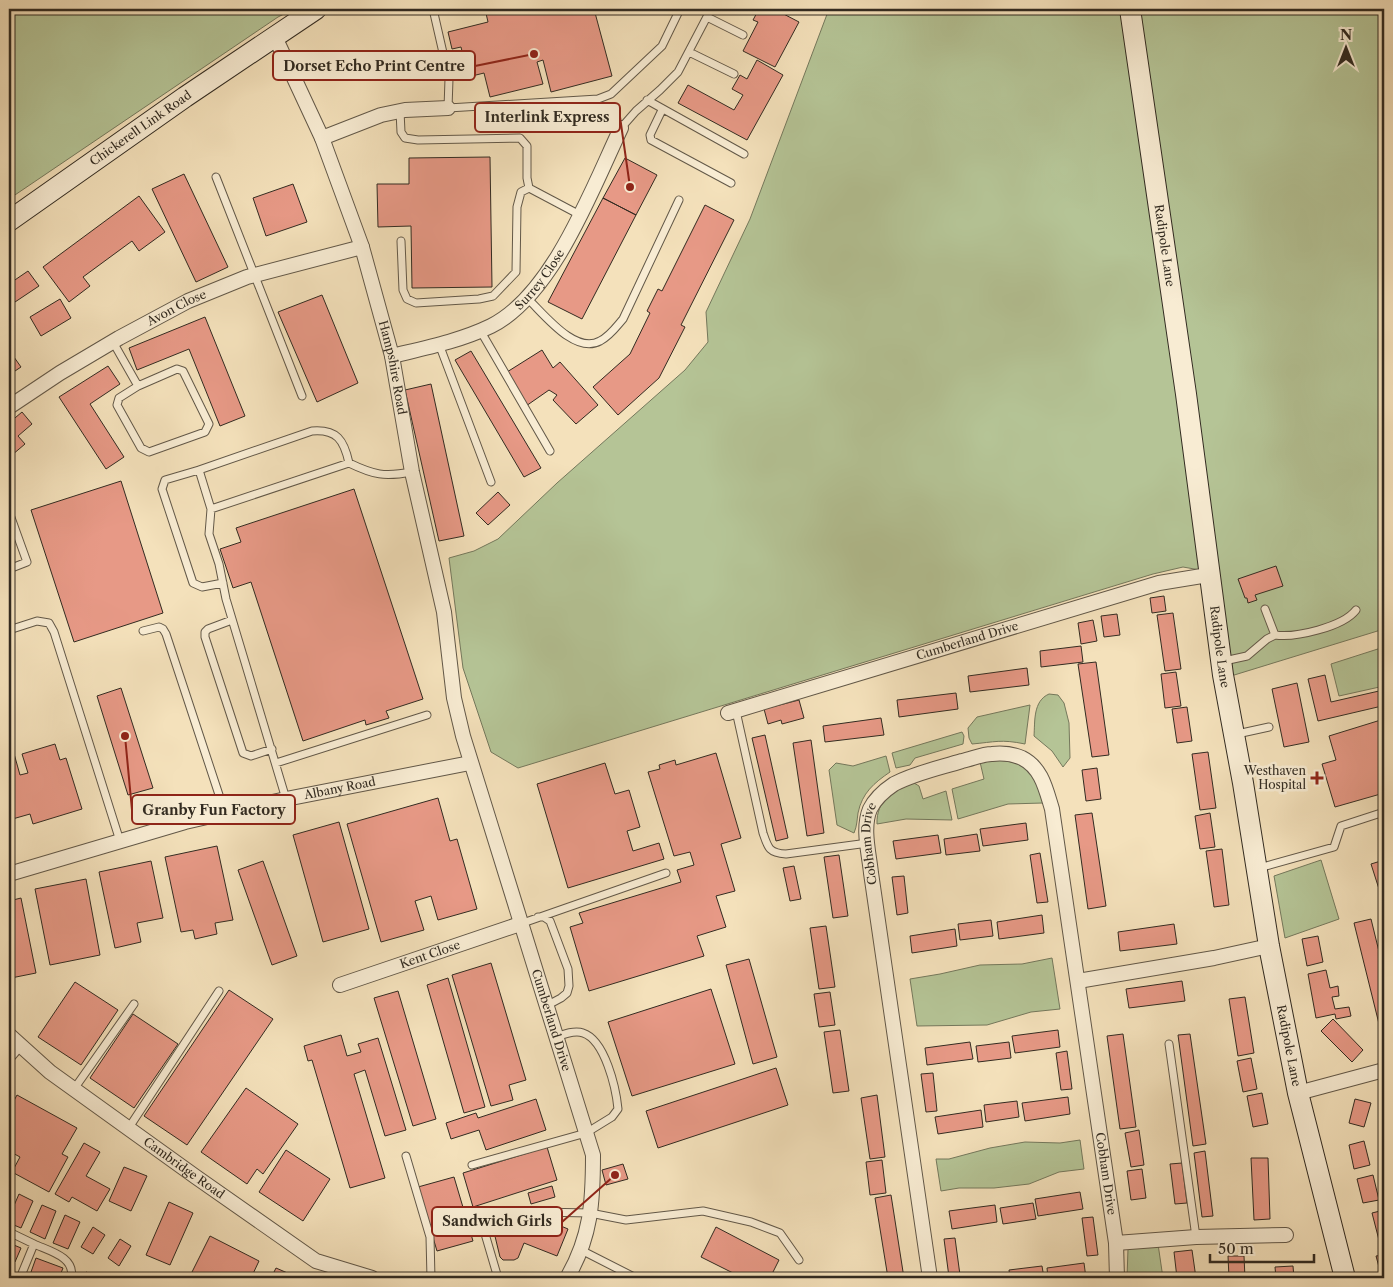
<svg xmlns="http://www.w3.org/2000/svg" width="1393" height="1287" font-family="'Libre Caslon Text',serif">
	<rect width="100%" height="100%" fill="#f4e1bb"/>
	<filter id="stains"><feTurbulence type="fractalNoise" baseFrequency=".004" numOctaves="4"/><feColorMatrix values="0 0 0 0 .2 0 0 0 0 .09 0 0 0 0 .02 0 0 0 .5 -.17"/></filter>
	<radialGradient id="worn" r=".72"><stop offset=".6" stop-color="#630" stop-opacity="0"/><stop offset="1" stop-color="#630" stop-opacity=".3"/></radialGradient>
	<!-- green -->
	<path fill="#b5c496" stroke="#74785c" d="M9 9H294L278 17 9 199Z
		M829 9H1384V629L1231 676 1217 573 1183 567 1153 574 518 768 491 752 463 668 449 558 474 551 498 539 557 483 685 370 708 342 706 312 750 219Z
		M1384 647V686L1339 696 1331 664Z
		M1049 694 1058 695 1064 703 1069 723 1070 758 1063 767 1052 751 1034 736C1035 721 1033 701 1049 694Z
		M1030 705 1025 744C1001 739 995 742 972 744L969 738 968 728 977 717Z
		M962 732 964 736 963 744 915 758 910 765 896 768 892 753Z
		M886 756 890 772C874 783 862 793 858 813 857 820 857 826 854 833L837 825 829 770 836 763 853 766Z
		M990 759C1022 761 1037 768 1043 803L1008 804 958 819 952 789 984 779 980 762Z
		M914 783 919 786 923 799 946 791 952 820 906 819 877 824C876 800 894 790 914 783Z
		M1321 860 1339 919 1285 938 1274 876Z
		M1052 958 1060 1009 1031 1012 987 1025 917 1026 910 979 940 974 980 965 1022 964Z
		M1080 1140 1084 1169 1059 1172 1029 1184 994 1188H959L941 1191 936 1159H949L990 1148 1025 1142 1060 1143Z
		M1158 1244 1163 1278H1127L1128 1249Z"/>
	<!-- building -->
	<path fill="#e79986" stroke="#322b21" d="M485 9H594L612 76 551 92 543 60 537 62 543 84 490 97 484 73 468 77 461 47 452 49 448 32 488 22Z
		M759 9H774L799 22 775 67 743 51 758 22 753 20Z
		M757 60 783 75 747 140 678 103 688 85 734 110 743 95 732 89 740 75 747 79Z
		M490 157 492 287 412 288 411 226 378 227 377 184H409V158Z
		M625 158 657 175 636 215 603 198Z
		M184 174 228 267 196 282 152 189Z
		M293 184 307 222 266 236 253 198Z
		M139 196 165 232 139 251 132 241 83 277 90 286 69 302 43 267Z
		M603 198 636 215 582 319 548 302Z
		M705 205 734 220 681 325 685 327 659 378 618 415 593 387 630 354 650 313 647 311 658 289 662 291Z
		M28 271 39 286 15 302 9 293V284Z
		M322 295 358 383 317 402 278 312Z
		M60 299 71 318 41 336 30 317Z
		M205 317 245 416 220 426 189 349 137 370 129 348Z
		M9 350 21 367 9 375Z
		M542 350 553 368 560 362 598 405 576 424 553 400 557 395 549 390 526 406 507 372Z
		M471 351 541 468 524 477 455 360Z
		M108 366 120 384 90 404 124 457 106 469 59 397Z
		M431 384 464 536 439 541 405 390Z
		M22 412 32 424 18 436 25 444 12 455 9 451V423Z
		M121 481 163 613 74 642 31 510Z
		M354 489 423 699 386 711 389 718 366 725 365 720 303 741 251 582 233 588 220 549 241 542 236 528Z
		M498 492 510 505 488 525 476 513Z
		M1276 566 1283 586 1255 595 1257 600 1248 603 1247 598H1245L1238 579Z
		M1164 596 1166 611 1152 613 1150 598Z
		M1173 613 1181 669 1165 671 1157 615Z
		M1117 614 1120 635 1104 637 1101 616Z
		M1093 620 1097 641 1081 644 1078 623Z
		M1081 646 1083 662 1041 667 1040 651Z
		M1096 662 1109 755 1092 757 1078 664Z
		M1027 668 1029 685 970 692 968 676Z
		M1176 672 1181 706 1165 708 1161 674Z
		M1325 675 1331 702 1379 691 1382 706 1318 721 1308 679Z
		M1297 683 1309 742 1284 747 1272 689Z
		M121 688 153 788 128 795 97 696Z
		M956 693 958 709 899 717 897 700Z
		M799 700 804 718 782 724 781 720 768 724 764 709Z
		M1187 707 1192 741 1177 743 1172 709Z
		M881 718 884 735 825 742 823 726Z
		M1384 719V793L1335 807 1322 764 1336 760 1329 736Z
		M765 735 788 838 776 841 752 738Z
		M811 740 824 833 807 836 793 743Z
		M55 744 60 760 66 758 82 809 33 824 30 814 9 820V751L13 750 20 775 28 773 22 754Z
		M1208 752 1216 808 1200 810 1192 754Z
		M716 753 741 838 721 844 735 891 716 896 726 927 697 936 704 956 589 991 570 927 583 923 579 913 681 882 677 870 694 865 690 852 674 856 648 772 660 769 659 765 675 760 676 765Z
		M605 763 615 794 629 790 640 827 627 831 633 851 659 843 664 859 568 888 537 784Z
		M1097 768 1101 799 1086 801 1082 770Z
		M438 798 450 841 457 839 477 909 438 920 431 896 415 901 424 930 381 942 347 824Z
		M1092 813 1106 906 1088 909 1075 815Z
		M1210 813 1215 847 1200 849 1195 816Z
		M339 822 369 929 323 942 293 835Z
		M1026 823 1028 840 983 846 980 829Z
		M977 834 980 851 946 855 944 839Z
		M938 835 941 853 896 859 893 841Z
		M217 846 233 920 215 923 217 934 195 939 193 930 181 932 165 857Z
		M1222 849 1229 905 1214 907 1206 851Z
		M1040 853 1048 902 1037 903 1030 855Z
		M839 855 848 916 833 918 824 857Z
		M1384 860V887L1379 889 1371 864Z
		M151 861 163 918 137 923 141 942 115 948 99 872Z
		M263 861 297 956 272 965 238 870Z
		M794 866 801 899 790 901 783 868Z
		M904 876 908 913 897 915 892 877Z
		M86 879 100 955 50 965 35 889Z
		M21 898 36 973 11 978 9 966V901Z
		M1042 915 1044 933 999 939 997 922Z
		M1371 919 1384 972 1383 1040 1354 923Z
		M991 920 993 936 960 940 958 924Z
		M1174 924 1177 944 1120 951 1118 932Z
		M826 926 835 987 819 989 810 928Z
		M955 929 957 946 912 953 910 936Z
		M1318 936 1323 962 1307 966 1302 939Z
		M749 959 777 1057 753 1064 726 965Z
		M491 963 526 1080 509 1085 513 1100 491 1106 452 975Z
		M1326 970 1330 988 1338 986 1339 996 1332 997 1335 1009 1349 1007 1351 1016 1336 1019 1335 1014 1316 1018 1308 974Z
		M448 978 485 1107 464 1113 427 985Z
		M1182 981 1185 1001 1129 1008 1126 989Z
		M75 982 118 1010 81 1065 38 1037Z
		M711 989 735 1064 632 1096 608 1022Z
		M229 990 273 1019 187 1145 144 1116Z
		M398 991 436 1119 413 1126 374 998Z
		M830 992 835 1025 819 1027 814 994Z
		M1245 997 1254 1053 1238 1056 1229 999Z
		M133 1014 178 1044 134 1108 90 1078Z
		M1333 1019 1363 1050 1352 1062 1321 1031Z
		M840 1030 849 1091 833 1093 824 1032Z
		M1058 1030 1060 1047 1015 1053 1012 1036Z
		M1123 1034 1136 1127 1120 1129 1107 1036Z
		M1190 1034 1206 1144 1193 1146 1178 1035Z
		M341 1035 347 1056 361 1052 358 1044 378 1038 406 1130 385 1136 365 1070 354 1074 385 1178 350 1188 312 1060 308 1061 304 1046Z
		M970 1042 973 1059 927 1065 925 1048Z
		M1009 1042 1011 1058 978 1062 976 1046Z
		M1067 1051 1072 1089 1061 1090 1056 1053Z
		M1251 1058 1257 1089 1243 1092 1237 1061Z
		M776 1068 788 1105 658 1148 646 1111Z
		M933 1073 937 1111 926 1112 921 1074Z
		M246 1088 298 1124 263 1174 257 1169 247 1184 201 1152Z
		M1262 1093 1268 1124 1253 1127 1247 1096Z
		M17 1095 77 1128 62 1154 68 1157 49 1192 12 1172 20 1157 9 1151V1110Z
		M877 1095 885 1157 870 1159 861 1098Z
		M1068 1097 1070 1114 1025 1121 1022 1103Z
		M536 1099 546 1130 486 1150 479 1130 451 1139 446 1123 476 1113 478 1118Z
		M1355 1099 1371 1103 1364 1127 1349 1123Z
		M1017 1101 1019 1117 986 1122 984 1105Z
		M981 1110 983 1127 938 1134 935 1117Z
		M1139 1130 1144 1165 1131 1167 1125 1133Z
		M1364 1141 1370 1165 1354 1169 1349 1145Z
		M84 1143 100 1152 86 1176 110 1189 97 1211 72 1197 69 1202 55 1194Z
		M547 1147 557 1180 473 1207 463 1173Z
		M286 1150 330 1179 303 1221 259 1192Z
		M1205 1151 1213 1216 1202 1217 1194 1153Z
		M1251 1158H1268L1270 1219 1254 1220Z
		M882 1160 886 1193 870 1195 866 1162Z
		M1182 1163 1187 1203 1175 1204 1170 1164Z
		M623 1164 628 1179 606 1185 602 1170Z
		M124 1167 147 1176 131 1211 109 1201Z
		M1142 1169 1146 1198 1131 1200 1127 1171Z
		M1373 1175 1379 1200 1363 1203 1357 1179Z
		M454 1177 473 1241 437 1251 418 1187Z
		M552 1186 555 1197 531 1204 528 1193Z
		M1080 1192 1083 1209 1038 1216 1035 1199Z
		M19 1194 33 1201 21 1228 9 1223V1217Z
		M891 1195 904 1278H888L875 1198Z
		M169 1202 193 1213 170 1265 146 1255Z
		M1033 1203 1036 1219 1003 1224 1000 1208Z
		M42 1205 56 1211 45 1239 30 1232Z
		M995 1205 997 1222 952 1229 949 1211Z
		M1384 1210V1243L1380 1244 1372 1213Z
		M65 1215 80 1222 68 1249 53 1243Z
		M1093 1217 1098 1255 1087 1256 1082 1218Z
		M542 1218 568 1229 557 1256 524 1243 518 1258 514 1260H503L500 1257 493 1228 509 1224 510 1229Z
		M93 1227 105 1235 93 1254 81 1247Z
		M716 1227 779 1260 770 1278H743L701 1257Z
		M210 1236 259 1261 251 1278H189Z
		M955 1238 960 1275 949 1277 944 1239Z
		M120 1239 131 1246 119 1266 108 1258Z
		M9 1243 21 1248 15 1262 9 1259Z
		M1192 1250 1196 1278H1177L1174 1252Z
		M1384 1255V1278H1382L1376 1256Z
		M1228 1256H1244L1245 1278H1229Z
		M36 1258 63 1268 59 1278H47L31 1272Z
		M1084 1263 1086 1278H1048L1047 1268Z
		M1042 1266 1044 1278H1010L1009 1270Z
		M1293 1266 1294 1278H1276L1275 1267Z
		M276 1268 299 1278H271Z
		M86 1272 102 1278H83Z
		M1005 1274 1006 1278H975Z"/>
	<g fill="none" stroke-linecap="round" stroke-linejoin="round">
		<!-- service casing -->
		<g stroke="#625848" stroke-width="9">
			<path id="service" d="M433 9 449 79 448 108 598 99 611 94 662 46 680 9
				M707 17 743 35
				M689 52 734 74
				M647 100 744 154
				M662 110 650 135 651 140 731 183
				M400 111 401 132 405 138 418 140 520 138 527 146V178L529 188 580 215
				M621 128 636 111 660 90 678 72 711 9
				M216 177 302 396
				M401 241 403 290 407 299 416 303 479 299 493 296 516 272 517 207 521 192 529 188
				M527 298C544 314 575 355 600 341 610 336 616 327 623 319L679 200
				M480 330 550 451
				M113 342 138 386
				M439 344 491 482
				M177 369 183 371 209 424 205 432 149 452 141 448 117 405 119 398 138 386Z
				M199 470 165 480 162 489 193 583 202 587 223 583
				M211 509 199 470 312 431C337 429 344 440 349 463
				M9 512 27 562 9 569
				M232 620 208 629 205 632V637L243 753 251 756 272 749
				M9 630 37 621 49 623 54 632 120 841
				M143 631 159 627 163 629 166 634 225 813
				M1275 635C1295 638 1343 627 1356 610
				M1224 661 1247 656 1267 639 1275 635 1265 609
				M736 711 763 833C768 848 769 853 786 854L868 843
				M1237 734 1269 727
				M276 763 427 715
				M286 799 226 599 219 564 209 534 211 509 349 463C374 475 384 477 412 472
				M1259 868 1334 847 1341 826 1384 812
				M538 917H544L550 921 568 969 569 986 567 993 561 998 546 1006
				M520 924 666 873
				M1169 1044 1196 1237
				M9 1060 21 1046
				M74 1089 134 1004
				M128 1129 219 991
				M406 1156 430 1237 431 1278
				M472 1165 586 1133 612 1117 618 1109C616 1088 605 1040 583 1033 575 1030 564 1034 556 1037
				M9 1232 34 1244 20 1278
				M34 1244C49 1251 76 1257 71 1278
				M581 1250 636 1278
				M498 1278 483 1227 485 1220 491 1215 498 1214 538 1212 590 1213 626 1220 703 1211 751 1222 780 1233 799 1260"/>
		</g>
		<!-- minor casing -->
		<g stroke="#625848" stroke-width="16">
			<g id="minor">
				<path id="s1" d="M275 37 322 138 362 247 392 356 412 472 444 612 454 698 463 736 593 1155C593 1202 591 1237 567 1278"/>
				<path d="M322 138 381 115 405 110 448 108"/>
				<path id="s2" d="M392 356C425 348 460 341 491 326 553 295 592 189 621 128"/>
				<path id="s3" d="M9 407 60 373 119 338 188 301 247 277 362 247"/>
				<path id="s4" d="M728 713 1159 583 1208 575"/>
				<path id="s5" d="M9 874 185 822 286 799 470 763"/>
				<path d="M1078 981 1214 958 1269 946"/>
				<path id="s6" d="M340 985 520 924"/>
				<path id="s7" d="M9 1035 50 1072 196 1177 316 1261 372 1278"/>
				<path d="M1298 1093 1384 1070"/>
				<path d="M1116 1243 1196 1237 1286 1235"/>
				<path id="s8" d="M930 1278 871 873C869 853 862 828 870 809 875 799 885 790 894 784 915 773 939 768 962 761 972 759 982 754 992 754 1001 753 1013 754 1022 758 1042 768 1046 790 1052 809L1116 1243 1117 1278"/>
			</g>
		</g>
		<!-- secondary casing -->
		<g stroke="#322b21" stroke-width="22">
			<g id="secondary">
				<path id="s9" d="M1130 9 1186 394 1223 675 1243 783 1269 946 1298 1093 1345 1278"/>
				<path id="s10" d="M9 221 185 97 316 9"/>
			</g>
		</g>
		<!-- service -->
		<use href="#service" stroke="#f8ecd3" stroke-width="7"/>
		<!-- minor -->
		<use href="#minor" stroke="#f8ecd3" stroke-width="14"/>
		<!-- secondary -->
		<use href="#secondary" stroke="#f8ecd3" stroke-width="20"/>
	</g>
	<!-- markers -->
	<path fill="#8f2418" stroke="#f8ecd3" stroke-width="2" d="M1314.5 770.5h5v5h5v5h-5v5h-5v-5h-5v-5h5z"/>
	<g text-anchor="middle" stroke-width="5" stroke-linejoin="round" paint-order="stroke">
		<!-- street labels -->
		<g font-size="12" fill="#322b21" stroke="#f8ecd3">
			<text dy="4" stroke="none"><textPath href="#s10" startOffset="161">Chickerell Link Road</textPath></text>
			<text dy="4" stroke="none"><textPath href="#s9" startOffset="239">Radipole Lane</textPath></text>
			<text dy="4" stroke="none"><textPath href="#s2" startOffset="172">Surrey Close</textPath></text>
			<text dy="4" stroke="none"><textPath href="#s3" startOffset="195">Avon Close</textPath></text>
			<text dy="4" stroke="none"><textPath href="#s1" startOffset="352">Hampshire Road</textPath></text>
			<text dy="4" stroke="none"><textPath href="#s4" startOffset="250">Cumberland Drive</textPath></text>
			<text dy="4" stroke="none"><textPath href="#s9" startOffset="644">Radipole Lane</textPath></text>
			<text dy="4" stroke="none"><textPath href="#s5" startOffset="342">Albany Road</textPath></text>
			<text dy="4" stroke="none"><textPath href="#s8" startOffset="439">Cobham Drive</textPath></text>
			<text dy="4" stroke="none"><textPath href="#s6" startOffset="95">Kent Close</textPath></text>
			<text dy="4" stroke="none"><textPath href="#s1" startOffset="1025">Cumberland Drive</textPath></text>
			<text dy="4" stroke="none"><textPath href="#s9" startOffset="1049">Radipole Lane</textPath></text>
			<text dy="4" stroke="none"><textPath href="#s7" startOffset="220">Cambridge Road</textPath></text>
			<text dy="4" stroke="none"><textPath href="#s8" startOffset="1072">Cobham Drive</textPath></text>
		</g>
		<!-- poi labels -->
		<g font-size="12" fill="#322b21" stroke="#f8ecd3" text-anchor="end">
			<text x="1306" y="775">Westhaven<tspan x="1306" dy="14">Hospital</tspan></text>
		</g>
	</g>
	<!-- callouts -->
	<path fill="none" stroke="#8f2418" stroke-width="2" d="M534 54L475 66M630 187L620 117M125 736L132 810M615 1175L562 1222"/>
	<g fill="#8f2418" stroke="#f8ecd3" stroke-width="2">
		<circle cx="534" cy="54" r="5"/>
		<circle cx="630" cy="187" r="5"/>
		<circle cx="125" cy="736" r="5"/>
		<circle cx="615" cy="1175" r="5"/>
	</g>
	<g fill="#f8ecd3" stroke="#8f2418" stroke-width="2">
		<rect x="273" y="51" width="202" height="29" rx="5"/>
		<rect x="475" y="103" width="145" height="29" rx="5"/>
		<rect x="132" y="795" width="163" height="29" rx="5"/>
		<rect x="432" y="1207" width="130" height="29" rx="5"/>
	</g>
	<g font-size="14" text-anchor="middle" font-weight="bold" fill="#322b21">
		<text x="374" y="71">Dorset Echo Print Centre</text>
		<text x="547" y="122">Interlink Express</text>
		<text x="214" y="815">Granby Fun Factory</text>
		<text x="497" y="1226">Sandwich Girls</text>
	</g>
	<!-- margin -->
	<rect width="1393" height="1287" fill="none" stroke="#f4e1bb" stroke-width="30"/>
	<rect x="10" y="10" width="1373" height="1267" fill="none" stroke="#322b21" stroke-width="2.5"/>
	<rect x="15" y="15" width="1363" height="1257" fill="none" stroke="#322b21"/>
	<!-- north arrow -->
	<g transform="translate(1346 48)" stroke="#f8ecd3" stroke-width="4" paint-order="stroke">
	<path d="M0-4L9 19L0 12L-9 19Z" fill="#322b21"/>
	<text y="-8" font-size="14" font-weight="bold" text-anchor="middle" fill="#322b21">N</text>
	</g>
	<!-- scale -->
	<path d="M1210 1254v8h104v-8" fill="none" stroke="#322b21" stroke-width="2.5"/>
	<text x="1218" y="1254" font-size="15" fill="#322b21" stroke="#f8ecd3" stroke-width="4" paint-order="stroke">50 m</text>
	<rect width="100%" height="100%" filter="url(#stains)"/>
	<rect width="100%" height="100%" fill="url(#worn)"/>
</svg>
